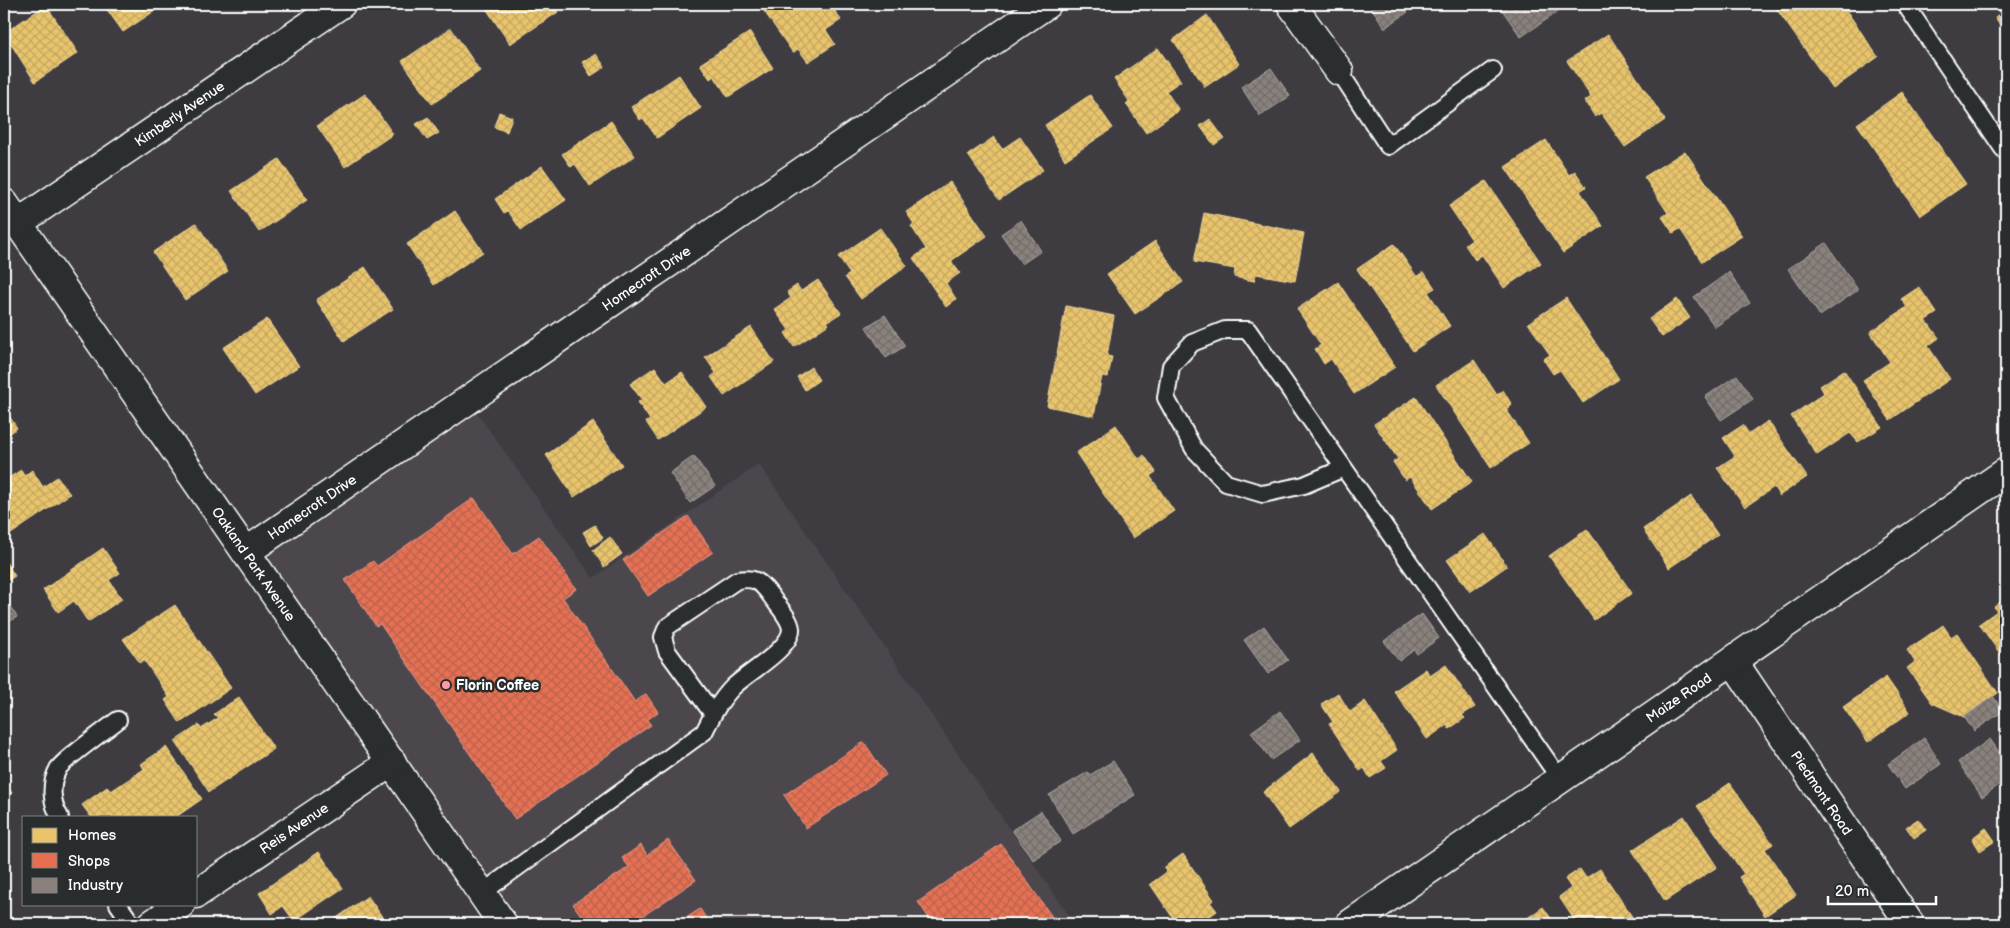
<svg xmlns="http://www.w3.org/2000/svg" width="2010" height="928" font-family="'Balsamiq Sans',sans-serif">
	<defs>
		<pattern id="homes-cross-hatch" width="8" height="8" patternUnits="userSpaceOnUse" patternTransform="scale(1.25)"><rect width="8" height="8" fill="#e9c46a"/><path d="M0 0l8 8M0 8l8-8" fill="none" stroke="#c2a662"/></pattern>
		<pattern id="shops-cross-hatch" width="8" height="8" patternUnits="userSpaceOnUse" patternTransform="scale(1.25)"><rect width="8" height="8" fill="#e76f51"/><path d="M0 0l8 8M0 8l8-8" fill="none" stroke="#b86450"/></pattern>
		<pattern id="industry-cross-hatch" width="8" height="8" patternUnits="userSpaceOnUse" patternTransform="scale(1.25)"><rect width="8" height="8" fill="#8a817c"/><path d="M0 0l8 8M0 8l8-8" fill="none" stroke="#716c69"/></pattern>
	</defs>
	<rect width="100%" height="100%" fill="#3e3c41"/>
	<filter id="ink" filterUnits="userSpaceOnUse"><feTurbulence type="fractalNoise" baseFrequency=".02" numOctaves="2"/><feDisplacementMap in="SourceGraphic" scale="10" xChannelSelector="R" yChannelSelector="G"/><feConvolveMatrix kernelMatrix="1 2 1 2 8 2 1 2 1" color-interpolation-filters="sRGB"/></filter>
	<g filter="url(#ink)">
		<!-- built -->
		<path fill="#4c464e" d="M469 401 593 578 759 464 1075 924H506L251 548Z"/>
		<!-- homes -->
		<path fill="url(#homes-cross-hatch)" stroke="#f0d697" d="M103 4H165L123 32Z
			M483 4H553L558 12 510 44Z
			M759 4H830L841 20 826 30 835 44 808 62 798 49 793 53Z
			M1773 4H1842L1878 57 1833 89Z
			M46 5 78 53 35 82 4 33Z
			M2006 9V34L1995 17Z
			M1207 15 1239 64 1205 87 1173 40Z
			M451 28 480 71 432 104 402 61Z
			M750 32 773 68 728 97 714 76 710 79 700 64Z
			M1608 34 1665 120 1625 147 1601 113 1595 117 1585 101 1591 97 1567 61Z
			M1158 48 1181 81 1166 91 1179 110 1146 133 1126 104 1129 101 1114 79Z
			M596 54 605 67 591 76 582 62Z
			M679 75 701 108 657 138 643 118 640 120 631 107Z
			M1902 92 1966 184 1920 216 1857 124Z
			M365 94 393 134 345 167 317 126Z
			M1090 95 1113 128 1065 160 1045 125Z
			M499 112 512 117 507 132 494 127Z
			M428 117 439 133 427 140 416 124Z
			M1210 119 1224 138 1214 145 1200 126Z
			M611 121 635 156 590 186 575 164 571 167 562 154Z
			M994 137 1002 149 1020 137 1043 170 999 200 968 155Z
			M1546 140 1569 175 1575 171 1586 187 1580 191 1603 226 1563 253 1505 167Z
			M1685 151 1742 236 1702 262 1680 229 1673 233 1662 217 1668 213 1644 177Z
			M279 159 307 200 259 232 231 191Z
			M542 166 566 200 521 230 508 211 504 213 495 199Z
			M1486 181 1541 263 1504 288 1482 255 1475 260 1465 245 1472 240 1449 206Z
			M950 182 987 236 951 261 960 273 946 283 956 299 946 307 913 258 926 249 911 226 914 224 906 212Z
			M455 211 483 252 434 285 407 244Z
			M1204 213 1304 233 1295 281 1256 274 1254 281 1234 277 1235 269 1194 262Z
			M196 223 228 271 185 300 153 252Z
			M880 228 907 266 861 299 845 277 850 274 838 257Z
			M1155 241 1183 282 1135 314 1107 274Z
			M1394 244 1417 277 1424 272 1435 288 1428 292 1450 326 1413 351 1357 269Z
			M365 267 393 309 344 341 316 300Z
			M818 280 841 313 827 322 829 324 794 347 785 333 789 330 774 309 791 298 787 292 797 285 801 291Z
			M1338 282 1395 367 1354 394 1331 359 1324 364 1315 349 1321 345 1297 309Z
			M1919 287 1937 313 1926 320 1939 338 1928 346 1950 379 1890 420 1863 380 1890 362 1870 332 1907 307 1901 299Z
			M1566 298 1619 379 1583 403 1560 370 1553 374 1543 359 1550 355 1528 323Z
			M1677 299 1690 318 1662 337 1649 319Z
			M1066 306 1114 316 1107 356 1112 357 1108 377 1102 376 1094 416 1047 406Z
			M267 319 299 366 255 395 223 348Z
			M751 327 774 362 724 396 711 377 716 373 705 357Z
			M1474 360 1497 395 1503 390 1512 405 1506 409 1529 443 1491 468 1436 385Z
			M655 367 666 383 682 372 706 407 658 440 646 422 650 420 638 402 642 400 630 384Z
			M811 367 819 380 805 390 797 377Z
			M1844 370 1882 427 1858 442 1850 433 1817 455 1791 416 1824 393 1820 386Z
			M1416 397 1472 482 1432 509 1410 477 1405 480 1393 462 1398 459 1374 424Z
			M4 408 17 428 4 438Z
			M1768 421 1807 477 1779 496 1774 487 1745 507 1717 468 1735 456 1723 438 1743 425 1749 434Z
			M593 422 622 465 574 497 546 455Z
			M1116 425 1139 459 1144 455 1156 472 1150 476 1174 511 1133 538 1076 453Z
			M21 470 24 476 32 470 43 487 57 477 70 494 11 534 4 524V489L10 485 7 479Z
			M1691 496 1718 535 1669 568 1643 529Z
			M595 525 603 538 591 546 583 532Z
			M1587 529 1632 593 1594 620 1549 556Z
			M1485 534 1507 566 1470 592 1447 560Z
			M610 537 622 554 604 567 593 550Z
			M103 548 120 573 109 580 122 599 88 622 74 601 58 612 43 590Z
			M4 559 15 576 4 583Z
			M2004 599 2006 602V662L1979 624 1997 611 1994 607Z
			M175 605 231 688 180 723 165 700 169 697 144 660 140 663 123 639Z
			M1943 625 1951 637 1957 633 1998 693 1964 717 1932 703 1907 668 1915 662 1907 650Z
			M1446 665 1475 707 1462 715 1465 718 1449 729 1447 725 1427 739 1394 691 1426 669 1430 676Z
			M1886 677 1910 712 1868 742 1843 707Z
			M1338 693 1350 712 1365 701 1397 750 1381 761 1386 768 1370 778 1364 768 1360 771 1329 724 1333 722 1321 704Z
			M239 697 274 749 209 792 175 741 199 725 201 729 218 718 214 714Z
			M166 747 202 799 176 817H91L82 805 107 787 111 791 144 769 141 764Z
			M1313 753 1341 792 1289 829 1263 792Z
			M4 782 12 793 4 799Z
			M1730 783 1773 844 1765 849 1796 895 1765 916 1739 877 1744 874 1697 806Z
			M1684 816 1717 867 1665 901 1632 850Z
			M1918 819 1926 830 1914 838 1906 827Z
			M1986 828 1995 841 1980 851 1972 838Z
			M319 852 343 888 294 921 283 906 272 914 259 893Z
			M1183 854 1214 900 1210 902 1217 911 1199 924H1185L1183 922 1177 924 1150 884 1167 872 1163 868Z
			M1580 869 1586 878 1600 869 1635 921 1630 924H1577L1559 897 1571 888 1565 879Z
			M368 896 387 924H338L335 919Z
			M1543 907 1555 924H1519Z"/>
		<!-- shops -->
		<path fill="url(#shops-cross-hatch)" stroke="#ee9a85" d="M474 498 513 554 539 536 576 589 563 598 635 702 646 694 658 712 647 720 651 725 515 819 380 624 376 626 345 580 373 561 377 566Z
			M688 516 713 552 648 596 623 560Z
			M864 742 886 775 806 828 784 795Z
			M668 840 696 880 631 924H587L573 904 629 867 622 858 641 845 647 855Z
			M1001 844 1057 924H933L918 902Z
			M700 909 710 924H677Z"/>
		<!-- industry -->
		<path fill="url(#industry-cross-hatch)" stroke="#ada7a3" d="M1369 4H1403L1408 12 1385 28Z
			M1504 4H1562L1565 7 1521 37 1500 7Z
			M1271 68 1290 96 1260 116 1241 87Z
			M1021 220 1041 251 1022 264 1001 234Z
			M1826 243 1858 290 1820 316 1788 269Z
			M1729 272 1750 303 1715 327 1694 297Z
			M885 315 905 346 886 358 866 327Z
			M1737 375 1753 399 1721 420 1705 397Z
			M694 456 715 486 690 503 670 473Z
			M4 597 17 617 4 625Z
			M1422 614 1439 638 1417 654 1414 650 1399 661 1384 641Z
			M1264 626 1288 660 1268 674 1244 640Z
			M1993 696 2003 711 1974 731 1964 717Z
			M1280 711 1300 740 1271 760 1251 732Z
			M1924 738 1941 764 1905 789 1888 764Z
			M1990 739 2006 762V780L1982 797 1958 762Z
			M1113 761 1135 795 1073 834 1049 795 1088 772 1090 775Z
			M1041 811 1061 841 1033 860 1012 830Z"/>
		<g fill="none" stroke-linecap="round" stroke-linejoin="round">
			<!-- service casing -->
			<g stroke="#fff" stroke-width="20">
				<path id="service" d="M1905 4 2006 153
					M1339 71 1388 146 1493 70
					M1344 468 1304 485 1263 494 1226 483 1194 449 1166 398 1171 366 1192 343 1225 330H1248L1560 779
					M60 817C51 803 50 784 58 769 63 760 107 729 118 720
					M482 893 704 732C712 716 720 700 733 687 747 673 791 649 791 629 790 618 777 605 771 596 760 581 755 577 737 580L667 627 663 637 667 651 713 714
					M118 904 132 924"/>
			</g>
			<!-- minor casing -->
			<g stroke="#fff" stroke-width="31">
				<g id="minor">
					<path d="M1291 4 1339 71"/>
					<path id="s1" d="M4 203 503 924"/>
					<path id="s2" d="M18 223 341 4"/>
					<path id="s3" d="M246 552 1047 4"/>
					<path id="s4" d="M1733 661 1910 924"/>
					<path id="s5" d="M196 894 392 762"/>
					<path d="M152 924 181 904"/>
				</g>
			</g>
			<!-- tertiary casing -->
			<g stroke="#fff" stroke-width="31">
				<g id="tertiary">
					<path id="s6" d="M1350 924 2006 472"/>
				</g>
			</g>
			<!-- service -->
			<use href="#service" stroke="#2a2d2e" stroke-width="16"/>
			<!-- minor -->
			<use href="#minor" stroke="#2a2d2e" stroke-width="28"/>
			<!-- tertiary -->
			<use href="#tertiary" stroke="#2a2d2e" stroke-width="28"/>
		</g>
	</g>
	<!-- markers -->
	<circle fill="#ff9aa2" stroke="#2a2d2e" stroke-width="2" cx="446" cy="685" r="5"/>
	<g text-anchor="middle" stroke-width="5" stroke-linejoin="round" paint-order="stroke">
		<!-- street labels -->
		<g font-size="14" fill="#fff" stroke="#2a2d2e">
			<text dy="5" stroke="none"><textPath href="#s2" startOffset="195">Kimberly Avenue</textPath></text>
			<text dy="5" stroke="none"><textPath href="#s3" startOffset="485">Homecroft Drive</textPath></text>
			<text dy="5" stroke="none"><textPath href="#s3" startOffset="80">Homecroft Drive</textPath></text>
			<text dy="5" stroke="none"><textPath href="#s1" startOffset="439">Oakland Park Avenue</textPath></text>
			<text dy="5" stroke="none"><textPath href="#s6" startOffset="399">Maize Road</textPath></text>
			<text dy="5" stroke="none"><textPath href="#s4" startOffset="159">Piedmont Road</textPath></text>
			<text dy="5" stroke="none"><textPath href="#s5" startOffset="118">Reis Avenue</textPath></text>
		</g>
		<!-- poi labels -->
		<g font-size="14" font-weight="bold" fill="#fff" stroke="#2a2d2e" text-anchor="start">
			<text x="456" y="690">Florin Coffee</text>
		</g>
	</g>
	<!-- margin -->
	<rect width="2010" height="928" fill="none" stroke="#2a2d2e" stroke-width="20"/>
	<rect x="10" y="10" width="1990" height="908" fill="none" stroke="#fff" stroke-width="2" filter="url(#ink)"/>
	<!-- legend -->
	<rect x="22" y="816" width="175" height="90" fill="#2a2d2e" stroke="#7f8182"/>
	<rect x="32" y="828" width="25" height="15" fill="#e9c46a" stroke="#7f8182"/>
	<text x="68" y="840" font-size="15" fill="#ffffff">Homes</text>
	<rect x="32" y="853" width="25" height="15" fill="#e76f51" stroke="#7f8182"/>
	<text x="68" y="866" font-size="15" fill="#ffffff">Shops</text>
	<rect x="32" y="878" width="25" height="15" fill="#8a817c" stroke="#7f8182"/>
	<text x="68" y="890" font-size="15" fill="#ffffff">Industry</text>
	<!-- scale -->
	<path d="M1828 896v8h108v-8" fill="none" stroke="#ffffff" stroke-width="2.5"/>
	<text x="1835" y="896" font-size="15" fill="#ffffff" stroke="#2a2d2e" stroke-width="4" paint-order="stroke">20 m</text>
</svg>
